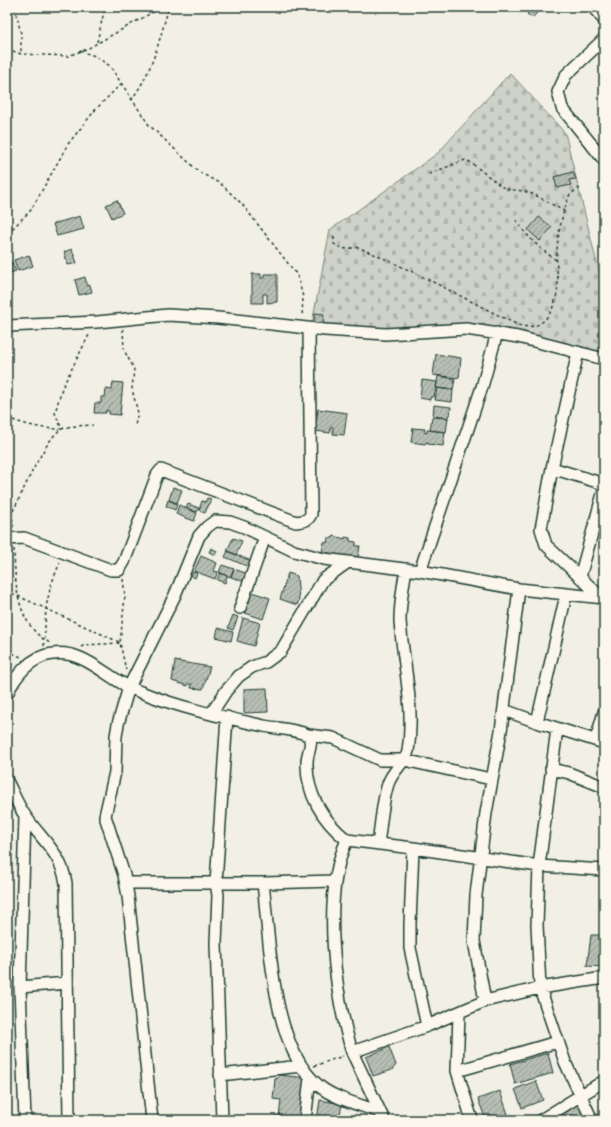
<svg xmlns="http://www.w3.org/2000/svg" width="611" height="1127" font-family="Itim,sans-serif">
	<defs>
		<pattern id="cemetery-stones" width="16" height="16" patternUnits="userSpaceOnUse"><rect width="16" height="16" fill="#cfd2c8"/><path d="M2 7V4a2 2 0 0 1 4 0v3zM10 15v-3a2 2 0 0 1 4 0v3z" fill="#b1b5ac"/></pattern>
		<pattern id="building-hatch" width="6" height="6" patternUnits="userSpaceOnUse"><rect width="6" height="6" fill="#b7beb3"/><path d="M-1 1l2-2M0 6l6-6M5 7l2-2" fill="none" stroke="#949c92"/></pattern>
	</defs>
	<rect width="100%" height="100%" fill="#f2f0e5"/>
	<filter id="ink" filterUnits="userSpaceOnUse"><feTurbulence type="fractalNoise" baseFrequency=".025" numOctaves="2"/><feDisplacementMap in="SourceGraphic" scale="8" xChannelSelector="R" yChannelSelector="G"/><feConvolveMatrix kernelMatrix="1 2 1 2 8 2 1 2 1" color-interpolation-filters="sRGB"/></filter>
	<g filter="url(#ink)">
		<!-- cemetery -->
		<path fill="url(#cemetery-stones)" stroke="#77887e" d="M510 73 565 133 604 292 603 355 478 324 388 332 312 323 330 230 438 153Z"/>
		<!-- building -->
		<path fill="url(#building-hatch)" stroke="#1f3d34" d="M469 7H479L475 11Z
			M532 9 537 13 532 18 527 14Z
			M573 172 576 179 569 180 571 185 557 188 554 177Z
			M117 200 123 213 112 218 106 205Z
			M80 216 84 229 57 236 53 224Z
			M539 217 552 227 540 241 528 230Z
			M72 249 77 263 68 265 64 252Z
			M29 255 33 266 18 271 14 260Z
			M12 262 16 271 7 274V264Z
			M252 274H261V278H264V274H277V302L267 303V294H263V303H252Z
			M85 277 87 286 90 285 92 292 79 295 75 280Z
			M315 313 324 314 323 324 314 322Z
			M436 354 461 358 459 378 433 375Z
			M438 376 455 379 453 390 436 388Z
			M422 380 437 382 434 397H430V400L420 398Z
			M113 382 123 383 120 415 109 414V411L106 410V413H94L95 403H101V397H105L106 389 112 390Z
			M437 388 453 390 452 402 435 400Z
			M434 405 451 407 450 415H448V418L433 416Z
			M318 409 347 413 344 435 333 434V427H331L330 433 315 431Z
			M432 417 448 418 446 432 430 430Z
			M413 428 425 429 424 432 427 433V430L445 432 443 446 428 444V442H426L425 444 411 442Z
			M173 487 182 490 177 503 169 500Z
			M207 498 211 499 205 513 199 510 202 501 205 502Z
			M168 500 177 504 175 510 166 506Z
			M188 504 199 508 197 512 186 508Z
			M179 505 197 513 194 521 176 514Z
			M334 536 345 539V537L350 538V541L356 542V546H360L358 558 322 552 324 542 327 543 328 538H333Z
			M233 538 242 541 236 555 227 551Z
			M211 548 217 551 215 555 209 552Z
			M228 551 251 561 249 567 225 557Z
			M201 556 217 563 214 571 218 572 215 579 194 571Z
			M222 565 234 569 230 577 219 572Z
			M234 569 248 574 245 582 231 577Z
			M193 572 197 573 195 578 191 576Z
			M220 573 227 576 225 583 217 580Z
			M288 573 297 576 299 600 297 605 280 599Z
			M252 592 270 598 263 619 245 613Z
			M233 615 238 617 233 630 228 628Z
			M243 618 260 623 254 646 237 641Z
			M218 628 233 632 231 641 216 637Z
			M175 661 210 667 203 689 191 688 192 684H188V686L172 681Z
			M267 688 268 712 244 713V689Z
			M591 935H604V967L587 966Z
			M389 1047 396 1065 392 1070 373 1076 366 1057Z
			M548 1053 553 1073 515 1084 510 1064Z
			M279 1075 308 1078 300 1120H273L274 1116 279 1117 281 1100 273 1099 275 1079 278 1078Z
			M536 1081 543 1100 522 1108 515 1089Z
			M500 1091 510 1120H486L478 1099Z
			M320 1100 342 1104 339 1120H317Z
			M579 1102 586 1115 576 1120H553L551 1118Z"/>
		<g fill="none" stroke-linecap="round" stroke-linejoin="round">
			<!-- minor casing -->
			<g stroke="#1f3d34" stroke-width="14">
				<path id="minor" d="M593 7 604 20
					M604 39 566 75 558 92 562 108 604 160
					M7 326 97 322 168 315 218 318 325 330 386 334 466 329 518 337 604 359
					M578 352 552 468 541 529 546 545 602 598
					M552 468 604 484
					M7 539 24 538 111 570H119L124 562 157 475 161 470 296 522C304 521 308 521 311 514L309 328
					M420 571 482 387 497 333
					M580 577 604 490
					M566 595 537 722 604 743
					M240 608 265 537
					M7 694C15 676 31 656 53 654 83 650 104 675 129 687 135 690 141 692 146 694 184 709 224 717 264 726 279 729 294 729 308 735 314 744 307 752 307 762 306 794 323 821 347 840
					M504 710 537 722
					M211 714 226 691 239 676 252 667 266 662 281 651 323 580 348 562
					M557 729 539 866 537 925 540 988 565 1062 592 1120
					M308 735 333 738 380 760H404L491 779
					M596 740 604 712
					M551 769 569 773 604 787
					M7 781C13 793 18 806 26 817 42 840 61 853 66 883L69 1120
					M25 816 20 987 25 1120
					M378 844C381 824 382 803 388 784 392 771 407 760 408 751 415 707 403 664 400 621 400 603 403 586 406 569
					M413 848 410 924V948L427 1026
					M604 870 539 866 413 848 347 840C321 895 335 995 352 1052L427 1026 485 1001 540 988 604 978
					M126 883H263L335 881
					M263 883C270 942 271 1047 319 1086 335 1099 361 1105 380 1112
					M20 987 67 983
					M485 1001 474 941 476 895 486 813 501 731 519 589
					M459 1014 457 1071 472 1120
					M352 1052 384 1120
					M457 1071 557 1042
					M220 1075 301 1066
					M152 1120 128 896 124 875 105 816 115 772 116 736 118 724 129 687 175 595 199 536 207 527 215 521 230 522 244 527 294 551 324 559 420 571 519 589 604 598
					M222 1120 216 943 218 895 216 883 227 717
					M305 1120 310 1078
					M541 1120 604 1081"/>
			</g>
			<!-- path -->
			<path stroke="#1f3d34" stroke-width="1.5" stroke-dasharray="3 3" stroke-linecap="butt" d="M15 7 21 34V54
				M97 42 105 7
				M7 49 21 54 68 56 87 49 162 7
				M80 51 95 56 110 66 149 125 199 172 221 184 242 204 297 275 303 297 302 317
				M131 100C153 72 159 40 169 7
				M429 174 465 160 470 162 505 189 524 191 535 195 564 211
				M516 220C527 237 539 248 556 260
				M7 231 11 230 31 210 68 144 96 109 121 84
				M334 237V244C349 254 351 244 362 249 415 271 465 299 516 324 545 336 558 305 558 281 557 270 556 261 557 250 558 232 563 211 570 194L580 188
				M123 329 124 350 134 369 132 389 138 413 135 425
				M7 418C26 425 42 429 62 429L55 413 62 388 90 333
				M7 483 11 496 13 528
				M13 511C22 494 46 436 62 429 70 425 84 426 93 425
				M14 549C15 583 16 625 50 643
				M123 579 125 596 120 643 126 670
				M7 591 119 642
				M44 646 46 607 51 585 60 562
				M81 647 85 645 120 643
				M7 651 21 657
				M314 1066 343 1056"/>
			<!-- minor -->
			<use href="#minor" stroke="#fbf7ec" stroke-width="11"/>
		</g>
	</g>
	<!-- margin -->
	<rect width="611" height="1127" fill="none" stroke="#fbf7ec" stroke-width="24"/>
	<rect x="12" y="12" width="587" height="1103" fill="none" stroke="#1f3d34" stroke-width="1.5" filter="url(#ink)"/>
</svg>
